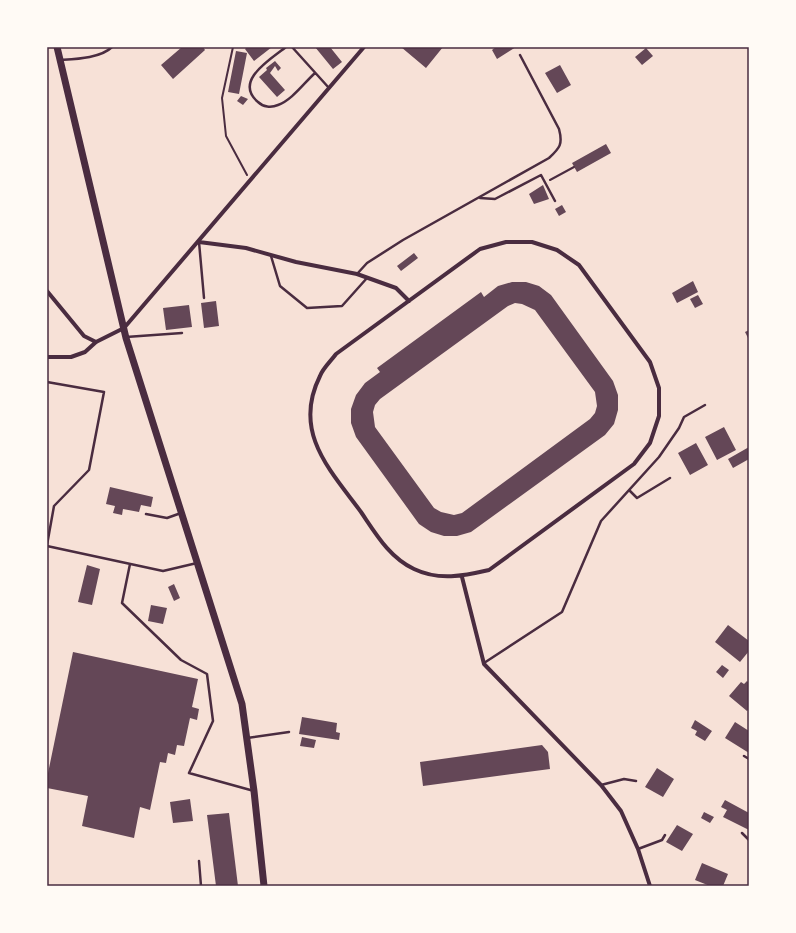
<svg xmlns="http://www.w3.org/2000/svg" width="796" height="933" font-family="Karla,sans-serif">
	<rect width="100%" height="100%" fill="#f7e1d7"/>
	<!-- building -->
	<path fill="#644757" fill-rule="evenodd" d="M182 47H203L205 50 173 79 161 65Z
		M247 47H272L254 61 245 49Z
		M315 47H330L342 62 333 69Z
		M401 47H443L426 68Z
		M496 47H516L497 59 492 50Z
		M646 48 653 56 642 65 635 57Z
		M236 51 247 53 239 94 228 92Z
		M275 61 281 68 278 71 275 66 270 73 285 90 277 97 259 77 267 70 266 68Z
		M560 65 571 85 557 93 545 73Z
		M241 96 248 99 243 105 237 101Z
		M606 144 611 153 577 172 572 163Z
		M543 185 549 199 534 204 529 194Z
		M562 205 566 212 559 216 555 209Z
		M414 253 418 258 401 271 397 266Z
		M693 281 698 292 677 303 672 293Z
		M512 282H526L539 286 551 295 613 381 618 395V410L614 424 605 435 471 532 457 536H444L431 532 419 524 356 437 351 423V409L356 395 365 383 380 372 377 368 481 292 484 297 498 286ZM515 303 522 304 535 310 595 392 597 406 595 413 590 419 462 513 454 515 441 512 434 508 375 427 373 412 375 405 380 399 508 306Z
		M698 295 703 304 695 308 690 299Z
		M216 301 219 326 204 328 201 303Z
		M189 305 192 327 166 330 163 308Z
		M749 330V340L745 332Z
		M724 427 736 450 717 460 705 437Z
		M696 443 708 465 690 475 678 453Z
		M749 447V459L733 468 728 459Z
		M110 487 153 497 151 507 141 505 139 512 123 509 122 515 113 513 115 506 106 504Z
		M87 565 100 569 92 605 78 602Z
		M174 584 180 598 174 601 168 587Z
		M151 605 167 608 163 624 148 621Z
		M728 625 749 641V651L740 662 715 642Z
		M73 652 198 679 192 707 199 709 197 720 190 718 184 746 177 745 175 755 168 753 166 763 160 762 150 810 140 807 134 838 82 826 88 796 47 788V778Z
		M722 665 729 670 723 678 716 672Z
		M747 681 749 683V709L747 711 729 696 741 682 744 684Z
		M302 717 337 723 336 732 340 733 339 740 299 734Z
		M695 720 712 731 705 741 695 735 697 731 691 728Z
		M735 722 749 731V753L725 738Z
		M302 737 316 740 314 748 300 746Z
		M542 745 548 752 550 769 423 786 420 762Z
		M657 768 674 779 663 797 645 787Z
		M190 799 193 821 173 823 170 802Z
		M725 800 749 813V830L723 817 727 810 721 807Z
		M704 812 714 817 710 823 701 818Z
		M229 813 238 886H216L207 815Z
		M677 825 693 834 682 851 666 842Z
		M702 863 728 874 723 886H710L695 880Z"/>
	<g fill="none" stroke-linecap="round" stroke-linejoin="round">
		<!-- path -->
		<path stroke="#4a2c40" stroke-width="2" d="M233 47 222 98 226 136 247 175
			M550 180 574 167"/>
		<!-- service -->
		<path stroke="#4a2c40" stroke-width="2.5" d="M286 47C271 59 233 81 258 102 263 107 271 108 278 105 292 100 304 83 315 73
			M292 47 329 88
			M61 60C76 59 101 58 112 47
			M480 198 495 199 541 175 555 201
			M199 242 204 298
			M271 256 280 286 307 308 342 306 367 278
			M357 274 367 263 403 240 549 158C560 148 563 144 559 129L520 55
			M126 337 182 333
			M47 382 104 392 89 470 54 506 47 545
			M630 491 637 498 670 478
			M146 514 167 518 181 513
			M47 546 163 571 197 563
			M130 564 122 603 181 660 207 674 213 721 189 773 254 791
			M484 663 562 612 601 521 659 457 679 428 684 417 705 405
			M247 738 289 732
			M744 756 749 759
			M601 785 624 779 636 781
			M742 833 749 840
			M638 849 662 840 665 835
			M199 861 201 886"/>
		<!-- minor -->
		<path stroke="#4a2c40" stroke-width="4" d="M199 242 246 248 296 262 357 274 396 288 409 301
			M506 242H532L557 250 579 265 650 362 659 388V416L650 443 634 464 489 570C463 576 439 581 414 569 389 557 376 534 361 512 330 470 292 432 320 376 323 368 331 361 336 354L480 249Z
			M47 291 84 336 96 342
			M47 357H71L85 352 96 342 124 328 364 47
			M462 577 484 664 601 785 621 811 638 849 650 886"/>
		<!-- tertiary -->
		<path stroke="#4a2c40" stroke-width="7" d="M57 47 126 338 242 704 254 791 264 886"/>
	</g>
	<!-- border -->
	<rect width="796" height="933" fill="none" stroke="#fffaf5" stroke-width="96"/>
	<rect x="48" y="48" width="700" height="837" fill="none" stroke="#4a2c40" stroke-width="1.5"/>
</svg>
